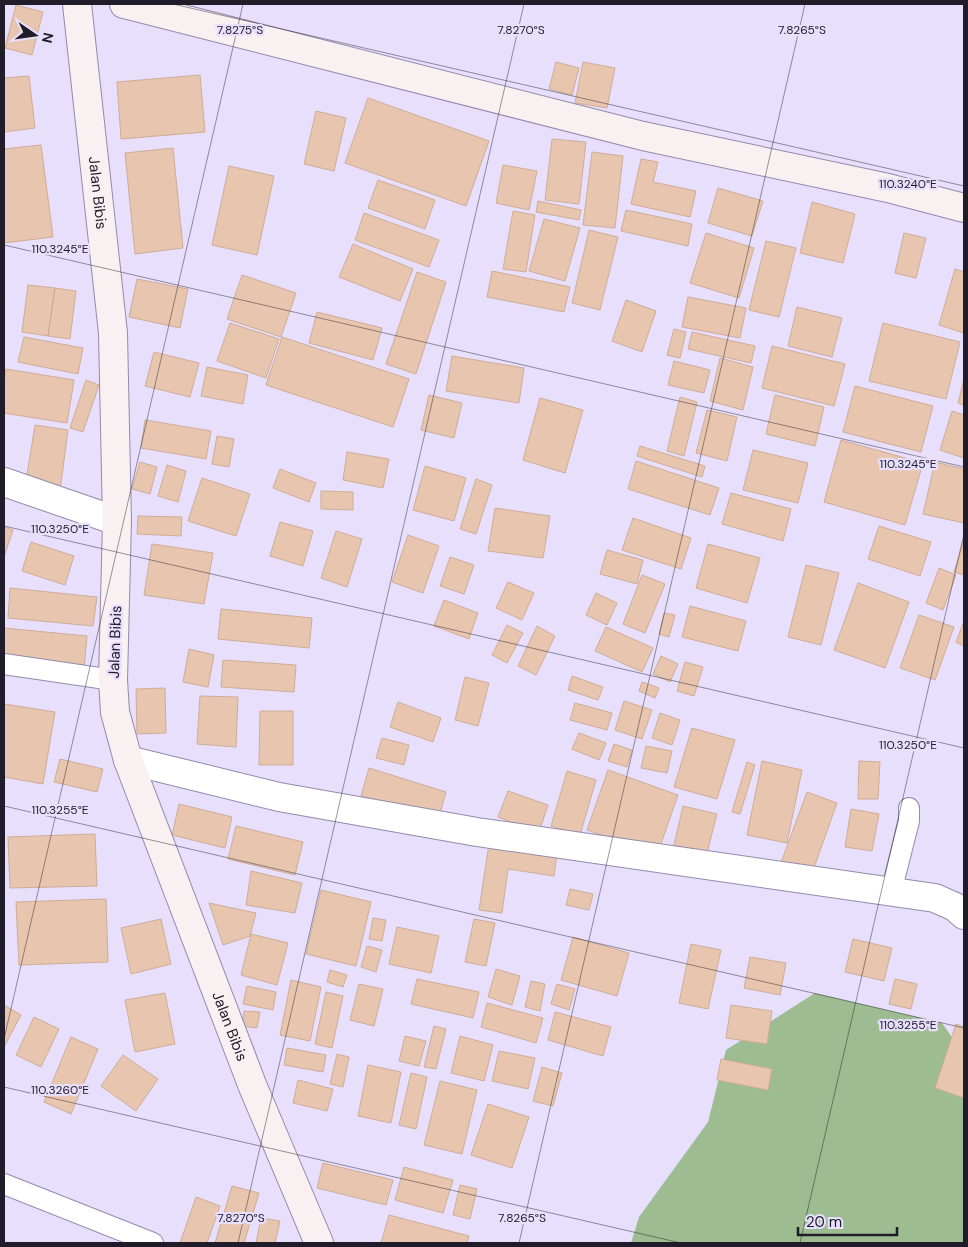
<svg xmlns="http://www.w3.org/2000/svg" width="968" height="1247" font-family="'DM Sans',sans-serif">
	<rect width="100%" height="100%" fill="#e7dffc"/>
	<!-- forest -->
	<path fill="#9dbc91" d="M815 993 942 1023 964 1055V1243H631L639 1217 708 1122 726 1050Z"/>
	<!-- building -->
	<path fill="#e8c5af" stroke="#cfac97" d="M16 5 43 12 32 55 5 48Z
		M556 62 579 68 572 95 549 89Z
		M583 62 615 68 607 108 575 103Z
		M200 75 205 132 121 139 117 82Z
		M29 76 35 128 4 132V78Z
		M368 98 489 141 466 206 345 163Z
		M316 111 346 118 334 171 304 164Z
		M552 139 586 142 579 204 545 200Z
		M41 145 53 237 4 243V149Z
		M173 148 183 248 135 254 125 153Z
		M592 152 623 156 615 228 583 225Z
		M641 159 658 162 653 182 696 191 690 217 631 204Z
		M503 165 537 171 529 210 496 203Z
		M229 166 274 176 257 255 212 245Z
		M378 180 435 200 425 229 368 208Z
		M718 188 763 201 752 236 708 223Z
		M538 201 581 210 579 220 536 212Z
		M812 202 855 214 843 263 800 253Z
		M626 210 692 224 688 246 621 231Z
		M513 211 535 215 526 272 503 269Z
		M364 213 439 240 429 267 355 240Z
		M544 219 580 228 565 281 529 271Z
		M589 230 618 237 600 310 572 303Z
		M706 233 754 248 739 298 690 283Z
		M904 233 926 238 916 278 895 273Z
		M766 241 796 248 779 317 749 310Z
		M353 244 413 269 400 301 339 277Z
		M955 269 964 272V333L939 325Z
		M492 271 570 287 564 312 487 297Z
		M417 272 446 282 416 374 386 364Z
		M242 275 296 293 281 337 227 319Z
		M137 279 188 289 180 328 129 317Z
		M28 285 55 288 48 336 22 332Z
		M55 288 76 291 70 339 48 336Z
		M688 297 746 308 740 338 682 327Z
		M626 300 656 311 642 352 612 341Z
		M797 307 842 318 832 357 788 346Z
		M317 312 382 328 373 360 309 343Z
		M230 323 279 339 266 378 217 361Z
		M883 323 960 342 946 399 869 381Z
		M674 329 686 332 680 358 667 355Z
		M692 332 755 346 751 363 688 349Z
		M24 337 83 348 78 374 18 362Z
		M282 337 409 379 393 427 266 385Z
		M772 346 845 364 834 406 762 388Z
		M154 352 199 363 190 397 145 386Z
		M452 356 524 368 519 403 446 391Z
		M720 358 753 367 743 410 710 401Z
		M674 361 710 370 704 393 668 385Z
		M207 367 248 375 243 404 201 396Z
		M6 369 74 380 67 423 4 413V382Z
		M964 379V405L958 403Z
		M86 380 99 385 83 432 70 428Z
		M855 386 933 406 921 452 843 432Z
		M429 395 462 403 454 438 421 430Z
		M775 395 824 407 815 446 766 434Z
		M680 397 697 402 684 456 667 451Z
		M540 398 583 410 565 473 523 460Z
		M707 410 737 417 727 461 696 453Z
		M952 411 964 415V458L940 450Z
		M145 420 211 431 206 459 141 448Z
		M35 425 68 430 60 491 26 481Z
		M217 436 234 439 229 467 212 464Z
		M841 440 923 463 905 525 824 502Z
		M640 446 705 466 702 477 637 456Z
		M753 450 808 463 798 503 743 490Z
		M347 452 389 459 383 488 343 480Z
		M636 461 719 488 710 515 628 489Z
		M140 462 157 467 150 494 132 489Z
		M935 462 964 469V523L923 514Z
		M167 465 186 471 178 502 158 496Z
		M425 466 466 478 454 521 413 510Z
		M280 469 316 483 309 502 273 488Z
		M202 478 250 494 236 536 188 521Z
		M476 479 492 485 476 534 460 529Z
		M321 491 353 492V510L321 509Z
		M731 493 791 509 783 541 722 524Z
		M495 508 550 516 543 558 488 551Z
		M138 516 182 517 181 536 137 534Z
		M633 518 691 538 681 569 622 550Z
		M280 522 313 531 303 566 270 556Z
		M879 526 931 542 920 576 868 559Z
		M4 527 13 530 4 557Z
		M336 531 362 539 347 587 321 578Z
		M408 535 439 546 423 593 392 582Z
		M964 540V575L954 572Z
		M31 542 74 556 65 585 22 571Z
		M152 544 213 553 204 604 144 595Z
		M708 544 760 558 747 603 696 588Z
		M607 550 643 560 637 584 600 574Z
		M450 557 474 565 464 594 440 586Z
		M806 565 839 573 821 645 788 637Z
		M939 568 956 575 943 610 926 603Z
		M642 575 665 584 645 633 623 624Z
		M508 582 534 593 522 620 496 608Z
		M858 583 909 602 885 668 834 650Z
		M10 588 97 597 93 626 8 618Z
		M596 593 617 603 607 625 586 615Z
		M444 600 478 613 469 639 434 626Z
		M690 606 746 621 738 651 682 637Z
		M221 609 312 618 309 648 218 639Z
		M664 613 675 615 669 637 659 634Z
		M919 615 954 627 935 680 900 668Z
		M964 621V646L956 642Z
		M507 625 523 633 507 663 492 655Z
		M537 626 555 636 536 675 518 666Z
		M606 627 653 648 642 672 595 651Z
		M4 628 87 636 84 668 4 661Z
		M189 649 214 655 208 687 183 682Z
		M661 656 678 664 670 682 653 674Z
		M223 660 296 665 294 692 221 687Z
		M685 662 703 667 694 696 677 691Z
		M572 676 603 687 598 700 568 690Z
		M465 677 489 683 478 726 455 720Z
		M642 682 659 688 655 698 639 691Z
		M165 688 166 733 137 734 136 689Z
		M200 696 238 697 236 747 197 744Z
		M624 701 652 710 642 739 615 730Z
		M398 702 441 718 433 742 390 727Z
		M575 703 612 713 607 730 570 720Z
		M4 704 55 712 43 784 4 777Z
		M260 711H293V765H259Z
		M660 713 680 720 672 745 652 738Z
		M692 728 735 740 717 799 674 787Z
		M579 733 606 743 599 760 572 749Z
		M382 738 409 745 404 765 376 758Z
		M614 744 632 750 627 767 608 761Z
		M646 746 672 751 667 773 641 768Z
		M60 759 103 769 97 792 54 782Z
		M762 761 802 770 787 843 747 835Z
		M859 761 880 762 878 799H858Z
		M747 762 755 765 740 814 732 812Z
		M369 768 446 792 438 820 361 796Z
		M608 770 678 795 657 855 587 830Z
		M567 771 596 780 580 835 551 826Z
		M508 791 548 805 539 832 498 817Z
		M807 792 837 803 810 879 779 868Z
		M179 804 232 817 225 848 172 835Z
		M683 806 717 814 707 853 674 845Z
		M851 809 879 814 872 851 845 847Z
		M236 826 303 842 295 875 228 859Z
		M95 834 97 886 10 888 8 837Z
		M489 844 557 854 554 876 508 869 502 913 479 910Z
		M251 871 302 883 295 913 246 905Z
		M570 889 593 894 589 910 566 905Z
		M321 890 371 902 356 966 306 954Z
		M106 899 108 962 19 965 16 902Z
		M209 903 256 913 250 936 223 945Z
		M373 918 386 920 382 941 369 939Z
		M161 919 171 964 131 974 121 928Z
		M474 919 495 923 486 966 465 962Z
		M397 927 439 936 431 973 389 964Z
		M251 934 288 943 277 985 241 975Z
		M573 937 629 953 617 996 561 980Z
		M853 939 892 948 884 981 845 972Z
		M691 944 721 950 708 1009 679 1003Z
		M367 946 382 950 376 972 361 967Z
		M750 957 786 963 780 995 744 988Z
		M496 969 520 976 512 1005 488 997Z
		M330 970 347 975 343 987 327 982Z
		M417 979 479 992 473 1018 411 1004Z
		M895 979 917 984 911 1009 889 1004Z
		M291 980 321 987 310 1041 280 1035Z
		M531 981 545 984 540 1011 525 1007Z
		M359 984 383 989 374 1026 350 1020Z
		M557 984 575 989 569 1010 551 1004Z
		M247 986 276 992 273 1010 243 1004Z
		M326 992 343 996 332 1048 315 1044Z
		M165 993 175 1044 135 1052 125 1000Z
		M487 1003 543 1018 536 1043 481 1027Z
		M4 1005 21 1015 4 1047Z
		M731 1005 772 1011 767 1044 726 1038Z
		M244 1011 260 1012 257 1028 242 1026Z
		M555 1012 611 1027 603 1056 548 1040Z
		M34 1017 59 1029 41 1067 16 1055Z
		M956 1024 964 1027V1098L935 1088Z
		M434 1026 446 1029 436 1069 424 1067Z
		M405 1036 426 1041 419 1066 399 1061Z
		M460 1036 493 1045 484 1081 451 1073Z
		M71 1037 98 1049 71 1114 44 1102Z
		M287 1048 326 1055 323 1072 284 1065Z
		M499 1051 535 1058 528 1089 492 1081Z
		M337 1054 349 1057 343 1087 330 1084Z
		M123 1055 158 1079 136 1111 101 1086Z
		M721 1059 772 1069 768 1090 717 1080Z
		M368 1065 401 1072 391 1123 358 1116Z
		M542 1067 562 1073 553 1106 533 1101Z
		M411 1073 427 1077 416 1129 399 1125Z
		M298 1080 333 1089 327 1111 293 1103Z
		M440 1081 477 1090 462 1154 424 1145Z
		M488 1104 529 1117 512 1168 471 1155Z
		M323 1163 393 1180 386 1205 317 1188Z
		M404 1167 453 1180 443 1213 395 1200Z
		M460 1185 477 1189 470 1219 453 1215Z
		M232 1186 259 1193 244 1243H215Z
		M196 1197 220 1206 207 1243H180Z
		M389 1215 469 1236 467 1243H381Z
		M261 1218 280 1221 275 1243H256Z"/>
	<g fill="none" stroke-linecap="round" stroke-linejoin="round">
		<!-- lane casing -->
		<g stroke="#948aab" stroke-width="22">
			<path id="lane" d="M4 664 113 680
				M891 892 909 821V808
				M4 1184 153 1243"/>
		</g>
		<!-- street casing -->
		<g stroke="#948aab" stroke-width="30">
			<path id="street" d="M4 482 117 521
				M128 760 279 797 477 832 935 898 955 907 964 915"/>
		</g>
		<!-- secondary casing -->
		<g stroke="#948aab" stroke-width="30">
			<g id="secondary">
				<path id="s1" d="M77 4 113 333 117 521 113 680 115 712 128 760 253 1087 319 1243"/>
				<path d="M124 4 643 136 888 188 964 208"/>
			</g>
		</g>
		<!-- lane -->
		<use href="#lane" stroke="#fff" stroke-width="20"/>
		<!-- street -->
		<use href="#street" stroke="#fff" stroke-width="28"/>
		<!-- secondary -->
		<use href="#secondary" stroke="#f9f0f2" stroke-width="28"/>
	</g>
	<!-- ticks -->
	<path fill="none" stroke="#201c29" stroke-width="1" stroke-opacity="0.45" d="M173 4 964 186M4 245 964 467M4 526 964 748M4 806 964 1028M4 1039 243 4M4 1087 681 1243M238 1243 524 4M519 1243 805 4M800 1243 964 534"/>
	<g text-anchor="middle" stroke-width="4.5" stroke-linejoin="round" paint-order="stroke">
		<!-- street labels -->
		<g font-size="15" fill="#201c29" stroke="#e7dffc">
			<text dy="5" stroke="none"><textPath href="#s1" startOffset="190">Jalan Bibis</textPath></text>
			<text transform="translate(115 642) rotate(-88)" y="5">Jalan Bibis</text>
			<text dy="5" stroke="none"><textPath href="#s1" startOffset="1045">Jalan Bibis</textPath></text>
		</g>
	</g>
	<g font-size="12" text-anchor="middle" fill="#201c29" stroke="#e7dffc" stroke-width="4.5" stroke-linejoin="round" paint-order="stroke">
		<text x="240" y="34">7.8275°S</text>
		<text x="521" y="34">7.8270°S</text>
		<text x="802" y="34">7.8265°S</text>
		<text x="908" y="188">110.3240°E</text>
		<text x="60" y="253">110.3245°E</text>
		<text x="908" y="468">110.3245°E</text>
		<text x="60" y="533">110.3250°E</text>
		<text x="908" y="749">110.3250°E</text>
		<text x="60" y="814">110.3255°E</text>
		<text x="908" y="1029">110.3255°E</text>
		<text x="60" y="1094">110.3260°E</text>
		<text x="241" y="1222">7.8270°S</text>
		<text x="522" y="1222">7.8265°S</text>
	</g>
	<!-- border -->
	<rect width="968" height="1247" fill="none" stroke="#201c29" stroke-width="10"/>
	<!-- north arrow -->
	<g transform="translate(35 35) rotate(103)" stroke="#e7dffc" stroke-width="4" paint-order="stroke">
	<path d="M0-4L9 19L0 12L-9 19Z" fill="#201c29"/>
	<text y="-8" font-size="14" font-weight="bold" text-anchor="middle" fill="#201c29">N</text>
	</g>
	<!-- scale -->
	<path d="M798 1227v8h99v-8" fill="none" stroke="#201c29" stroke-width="2.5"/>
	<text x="806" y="1227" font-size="15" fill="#201c29" stroke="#e7dffc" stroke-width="4" paint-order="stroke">20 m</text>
</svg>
